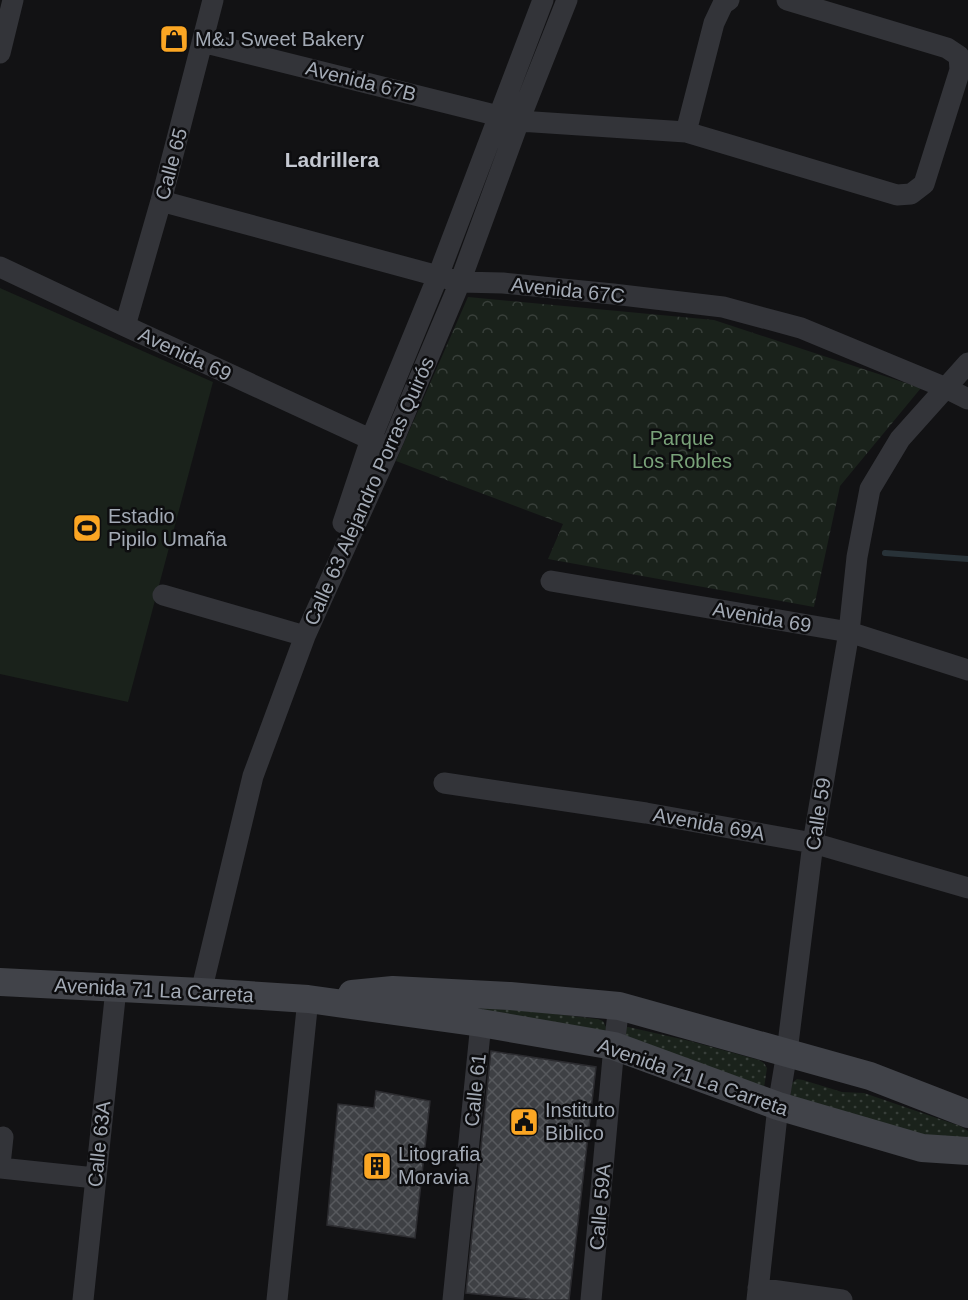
<svg xmlns="http://www.w3.org/2000/svg" width="968" height="1300" font-family="Helvetica,sans-serif">
	<defs>
		<pattern id="grass-dots" width="8" height="8" patternUnits="userSpaceOnUse" patternTransform="scale(1.5)"><rect width="8" height="8" fill="#1a221b"/><path d="M2 2h.1M6 6h.1" fill="none" stroke="#383f3a" stroke-width="1.8" stroke-linecap="round"/></pattern>
		<pattern id="park-crowns" width="20" height="18" patternUnits="userSpaceOnUse" patternTransform="scale(1.5)"><rect width="20" height="18" fill="#1a221b"/><path d="M2 6a3 3 0 1 1 6 0M12 15a3 3 0 1 1 6 0" fill="none" stroke="#383f3a"/></pattern>
		<pattern id="building-cross-hatch" width="8" height="8" patternUnits="userSpaceOnUse" patternTransform="scale(1.5)"><rect width="8" height="8" fill="#3e4044"/><path d="M0 0l8 8M0 8l8-8" fill="none" stroke="#57595d"/></pattern>
	</defs>
	<rect width="100%" height="100%" fill="#121214"/>
	<!-- grass -->
	<path fill="url(#grass-dots)" d="M427 999 598 1019 603 1021 606 1027 605 1033Z
		M624 1026 690 1041 759 1060 764 1063 767 1068 764 1088 618 1042Z
		M797 1079 803 1080 842 1092 864 1093 960 1126 968 1131V1147L790 1099 792 1083Z"/>
	<!-- park -->
	<path fill="url(#park-crowns)" d="M468 297 714 320 921 388 840 486 814 607 548 559 563 524 396 461Z"/>
	<!-- garden -->
	<path fill="#1a221b" d="M0 288 213 382 128 702 0 674Z"/>
	<g fill="none" stroke-linecap="round" stroke-linejoin="round">
		<!-- stream -->
		<path stroke="#283238" stroke-width="6" d="M885 553 968 559"/>
	</g>
	<!-- building -->
	<path fill="url(#building-cross-hatch)" stroke="#2c2c30" stroke-width="1.5" d="M491 1051 596 1067 569 1300H538L466 1293Z
		M376 1091 430 1101 415 1238 327 1225 338 1104 374 1108Z"/>
	<g fill="none" stroke-linecap="round" stroke-linejoin="round">
		<!-- street -->
		<path stroke="#333439" stroke-width="21" d="M202 42 519 121 686 132 897 195 911 194 924 184 960 70 959 56 947 48 787 0
			M0 53 13 0
			M686 132 714 23 723 4 729 0
			M161 201 460 282 503 283 613 294 723 307 801 328 946 388 968 399
			M0 267 125 326 383 445
			M125 326 161 201 213 0
			M343 523 371 439 438 276 543 0
			M551 581 849 632 968 670
			M163 595 305 636
			M444 783 646 813 813 843 968 888
			M201 992 253 776 305 636 394 439 460 282 519 121 567 0
			M0 1165 3 1137
			M0 1168 95 1178
			M758 1288 842 1300
			M83 1300 116 989
			M277 1300 308 999
			M453 1300 481 1023
			M591 1300 614 1046 619 1006
			M757 1300 778 1106 787 1052 813 843 849 632 857 557 870 489 900 439 968 363"/>
		<!-- secondary -->
		<path stroke="#414349" stroke-width="28" d="M0 982 201 992 308 999 481 1023 614 1046 778 1106 922 1148 968 1151
			M352 994 393 990 510 996 619 1006 870 1076 968 1114"/>
	</g>
	<!-- icons -->
	<defs>
		<g id="shop-square" transform="scale(1.5)"><rect x="-9" y="-9" width="18" height="18" rx="4" fill="#fba623" stroke="#0d0d0f"/><path d="M-5-2.5h2.3a2.7 3.5 0 0 1 5.4 0H5L5.5 6h-11ZM-1.5-2.5h3a1.5 2.3 0 0 0-3 0Z" fill="#111"/></g>
		<g id="stadium-square" transform="scale(1.5)"><rect x="-9" y="-9" width="18" height="18" rx="4" fill="#fba623" stroke="#0d0d0f"/><path d="M0-5a6.5 5 0 1 0 0 10a6.5 5 0 1 0 0-10ZM-3.5-1.8h7v3.6h-7Z" fill="#111"/></g>
		<g id="civic-square" transform="scale(1.5)"><rect x="-9" y="-9" width="18" height="18" rx="4" fill="#fba623" stroke="#0d0d0f"/><path d="M-.6-6.5H3V-4.5H.6V-3L4-1V1h2V6H-6V1h2V-1L-.6-3ZM-1.2 2.5V6h2.4V2.5Z" fill="#111"/></g>
		<g id="building-square" transform="scale(1.5)"><rect x="-9" y="-9" width="18" height="18" rx="4" fill="#fba623" stroke="#0d0d0f"/><path d="M-4-6H4V6H1V3H-1V6H-4ZM-2.5-4.3h1.7v1.8h-1.7ZM.8-4.3h1.7v1.8H.8ZM-2.5-1h1.7V.8h-1.7ZM.8-1h1.7V.8H.8Z" fill="#111"/></g>
	</defs>
	<g fill-rule="evenodd">
		<use href="#shop-square" x="174" y="39"/>
		<use href="#stadium-square" x="87" y="528"/>
		<use href="#civic-square" x="524" y="1122"/>
		<use href="#building-square" x="377" y="1166"/>
	</g>
	<g text-anchor="middle" stroke-width="5" stroke-linejoin="round" paint-order="stroke">
		<!-- poi labels -->
		<g font-size="20" fill="#a3aab5" stroke="#0d0d0f" text-anchor="start">
			<text x="195" y="46">M&amp;J Sweet Bakery</text>
			<text x="108" y="523">Estadio<tspan x="108" dy="23">Pipilo Umaña</tspan></text>
			<text x="545" y="1117">Instituto<tspan x="545" dy="23">Biblico</tspan></text>
			<text x="398" y="1161">Litografia<tspan x="398" dy="23">Moravia</tspan></text>
		</g>
		<!-- street labels -->
		<g font-size="20" fill="#a3aab5" stroke="#0d0d0f">
			<text transform="translate(361 81) rotate(14)" y="7">Avenida 67B</text>
			<text transform="translate(171 164) rotate(-75)" y="7">Calle 65</text>
			<text transform="translate(568 290) rotate(6)" y="7">Avenida 67C</text>
			<text transform="translate(185 354) rotate(25)" y="7">Avenida 69</text>
			<text transform="translate(369 491) rotate(-66)" y="7">Calle 63 Alejandro Porras Quirós</text>
			<text transform="translate(762 617) rotate(10)" y="7">Avenida 69</text>
			<text transform="translate(818 814) rotate(-81)" y="7">Calle 59</text>
			<text transform="translate(709 824) rotate(10)" y="7">Avenida 69A</text>
			<text transform="translate(154 990) rotate(3)" y="7">Avenida 71 La Carreta</text>
			<text transform="translate(693 1077) rotate(19)" y="7">Avenida 71 La Carreta</text>
			<text transform="translate(475 1090) rotate(-84)" y="7">Calle 61</text>
			<text transform="translate(99 1144) rotate(-84)" y="7">Calle 63A</text>
			<text transform="translate(600 1207) rotate(-85)" y="7">Calle 59A</text>
		</g>
		<!-- park labels -->
		<g font-size="20" fill="#79a279" stroke="#0d0d0f">
			<text x="682" y="445">Parque<tspan x="682" dy="23">Los Robles</tspan></text>
		</g>
		<!-- neighbourhood labels -->
		<g font-size="21" font-weight="bold" fill="#c4c8d1" stroke="#0d0d0f">
			<text x="332" y="167">Ladrillera</text>
		</g>
	</g>
</svg>
